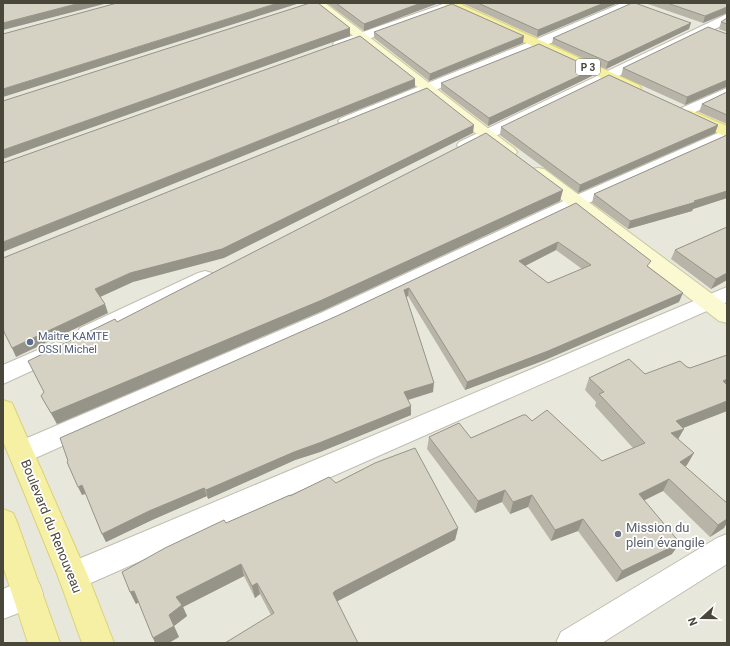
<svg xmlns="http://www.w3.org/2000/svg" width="730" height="646" font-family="Roboto,sans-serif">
	<rect width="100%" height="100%" fill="#f5f4ed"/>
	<!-- residential -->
	<path fill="#e8e7db" d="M3 3H727V643H3Z"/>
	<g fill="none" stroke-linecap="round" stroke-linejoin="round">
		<!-- street casing -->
		<g stroke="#c0beb0" stroke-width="2">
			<path id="street" d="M446 3H463L461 5 344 48H334L333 45 334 42Z
				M622 3H638L636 5 542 47 351 124 346 126 341 124 338 121 341 118 532 41Z
				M727 14V23L471 148 465 150 459 148 457 145 459 142Z
				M727 88V97L689 115 684 117 679 115 676 112 679 109Z
				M727 129V140L582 206 339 322 31 460 22 463 13 460 9 452 13 444 323 312 570 198Z
				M205 271 212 273 215 278 212 283 96 340 88 342 80 340 77 334 80 328 198 273Z
				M727 287V302L84 586 73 590 62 586 58 576 62 566Z
				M56 342 64 344 67 350 64 356 3 384V365Z
				M727 534V564L602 643H556L561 632 717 538Z
				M28 579 39 583 43 594 39 605 3 619V589Z"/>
		</g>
		<!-- secondary casing -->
		<g stroke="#cac89c" stroke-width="2">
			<path id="secondary" d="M312 3H325L515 149 517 152 515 155 509 157 503 155Z
				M538 168 544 169 727 305V323L719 321 532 177 529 173 532 169Z"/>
		</g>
		<!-- primary casing -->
		<g stroke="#dbd275" stroke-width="2">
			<path id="primary" d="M443 3H458L639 85 641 88 639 91 634 92 629 91 445 5Z
				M690 110 727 126V137L685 118 682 115 685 112Z
				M3 400 12 403 15 410 88 576 114 643H82L58 576 3 441Z
				M3 509 13 513 17 522 60 643H28L3 566Z"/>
		</g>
		<!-- street -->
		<use href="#street" fill="#fff" fill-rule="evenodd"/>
		<!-- secondary -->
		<use href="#secondary" fill="#fbf9d1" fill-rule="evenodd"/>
		<!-- primary -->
		<use href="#primary" fill="#f6f0a4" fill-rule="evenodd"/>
	</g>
	<!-- wall -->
	<path fill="#b8b5a8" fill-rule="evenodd" d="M327 3H439L364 31Z
		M464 3H618L537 37 464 4Z
		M645 3H727V13L703 23Z
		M727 18V32L719 29 721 22Z
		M689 29 606 69 552 44 553 38Z
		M374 32 523 43 429 81 374 38Z
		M727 34V87H726L685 105 621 76 623 68Z
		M592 76 488 126 441 90V83Z
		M727 92V124L699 112 702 104Z
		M718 125 715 133 578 193 500 135 501 127Z
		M727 135V198L693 209 692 211 628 229 592 203 594 194Z
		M560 201 322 311 57 424 41 396 117 322Z
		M576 203 649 267 679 302 545 360 465 390 408 296 406 297 433 392 408 400 411 406V415L320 452 295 460 208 499 207 496 152 520 106 542 86 494 82 495 339 315ZM556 250 582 269 548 283 525 266Z
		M727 227V280L711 289 671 259 675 250Z
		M727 355V411L683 428 678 439 687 465 685 466 724 528 710 537 663 491 644 500 672 554 616 582 578 531 551 541 528 507 510 514 502 502 475 513 427 449 429 437 471 438 532 421 602 461 633 448 595 406 596 402 585 390 589 378 645 374 687 367 690 368Z
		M336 483 458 528 455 540 337 601 271 615 260 594 255 598 244 576 183 607 187 616 174 626 179 637 138 602 136 604 130 592 226 523 290 496Z"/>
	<!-- shaded-wall -->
	<path fill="#969388" d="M80 3H108L3 30V23Z
		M278 3H300L3 97V89Z
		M421 3H439L364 31V24Z
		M604 3H618L537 37 538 30Z
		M727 7V13L703 23 705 16Z
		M691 23 689 29 606 69 608 62Z
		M350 28V36L3 159V150Z
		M524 36 523 43 429 81 430 74Z
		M594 69 592 76 488 126 489 118Z
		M415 79V87L3 252V242Z
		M727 80 726 87 685 105 687 97Z
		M474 125 473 133 224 258 133 282 98 298 95 289 130 273Z
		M718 125 715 133 578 193 580 185Z
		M563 190 560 201 322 311 57 424 51 413Z
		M727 191V198L693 209 692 211 628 229 630 221Z
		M558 242 556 250 517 270 519 261Z
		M727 273V280L711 289 716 279Z
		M409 288 408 296 403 299 404 290Z
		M683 293 679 302 545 360 465 390 467 382Z
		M105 304 108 313 16 357 12 348Z
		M727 379V389L723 381Z
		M434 383 433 392 404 401V392Z
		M727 401V411L670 433 676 421Z
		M411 406V415L320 452 295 460 208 499 206 490 294 452Z
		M684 429 677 441 671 433Z
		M694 453 687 465 674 474 680 462Z
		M669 479 663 491 633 506 639 494Z
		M82 485 86 493 82 495 78 487Z
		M204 488 207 496 152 520 106 542 102 534 149 511Z
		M505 490 502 502 475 513 478 501Z
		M532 495 528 507 510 514 513 502Z
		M727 516V523L724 528 710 537 718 525Z
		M583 519 578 531 551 541 555 530Z
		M458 528 455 540 336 602 333 593 335 591Z
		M680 543 672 554 616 582 622 571Z
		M241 564 244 576 183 607 187 616 174 626 179 637 169 643H155L153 638 169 615 176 597Z
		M257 583 260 594 255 598 252 586Z
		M134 591 139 602 136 604 130 592Z"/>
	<!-- building -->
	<path fill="#d6d2c3" stroke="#969388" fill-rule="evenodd" d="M3 3H80L3 23Z
		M117 3H278L3 89V34Z
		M310 3H318L350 28 3 150V101Z
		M336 3H421L364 24Z
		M478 3H604L538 30Z
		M632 3H635L691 23 608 62 553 38Z
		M667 3H727V7L705 16Z
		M452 4 524 36 430 74 374 32Z
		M727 18V24L721 22Z
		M708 27 727 34V80L687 97 623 68Z
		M360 36 415 79 3 242V163Z
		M539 44 594 69 489 118 441 83Z
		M609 75 718 125 580 185 501 127Z
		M427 88 474 125 222 249 130 273 95 289 105 304 12 348 4 332 3 326V258Z
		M727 92V115L702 104Z
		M486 133 563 190 322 300 51 413 41 396 44 392 28 361 115 319 117 322Z
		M727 135V191L694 201 696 202 630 221 594 194Z
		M576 203 651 261 647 266 683 293 548 351 467 382 409 288 404 290 434 383 404 392 411 406 319 443 294 452 206 490 204 488 149 511 102 534 82 485 78 487 67 462 68 461 60 438 339 315ZM558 242 591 265 548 283 519 261Z
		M727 227V273L716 279 675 250Z
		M727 355V379L723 381 727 385V401L676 421 684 429 671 433 694 453 680 462 727 503V519L718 525 669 479 639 494 680 543 622 571 583 519 555 530 532 495 513 502 505 490 478 501 429 437 459 423 471 438 523 415H526L532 421 547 410 602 461 645 443 599 394 604 392 589 378 629 359 645 374 680 361 687 367 690 368Z
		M415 448 458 528 335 591 333 593 358 643H225L274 613 257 583 252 586 241 564 176 597 182 605 169 615 174 626 153 638 134 591 130 592 122 572 165 548 224 520 226 523 290 495V496L329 477 336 483 375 463Z"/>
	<!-- markers -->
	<circle fill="#5c6f8a" stroke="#fff" stroke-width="1.5" cx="30" cy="342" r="4"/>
	<circle fill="#6b7280" stroke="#fff" stroke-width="1.5" cx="618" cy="534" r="4"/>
	<g text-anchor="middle" stroke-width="3.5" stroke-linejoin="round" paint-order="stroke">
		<!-- shield labels -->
		<rect fill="#fff" stroke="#807e75" stroke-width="1" x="576" y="59" width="24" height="16" rx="3"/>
		<g font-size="10" font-weight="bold" fill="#49463a">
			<text x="588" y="71">P 3</text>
		</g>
		<!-- service labels -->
		<g font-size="11" fill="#4e5e75" stroke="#fff" text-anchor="start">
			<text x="38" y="340">Maitre KAMTE<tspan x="38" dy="13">OSSI Michel</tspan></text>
		</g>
		<!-- near-street labels -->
		<g font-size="13" fill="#49463a" stroke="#fff">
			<text transform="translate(52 526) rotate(68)" y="5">Boulevard du Renouveau</text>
		</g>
		<!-- near-worship labels -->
		<g font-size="13" fill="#5b616d" stroke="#fff" text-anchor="start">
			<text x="626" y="532">Mission du<tspan x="626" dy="15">plein évangile</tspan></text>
		</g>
	</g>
	<!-- border -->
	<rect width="730" height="646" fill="none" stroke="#49463a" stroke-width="8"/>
	<!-- north arrow -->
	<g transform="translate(702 618) rotate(249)" stroke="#ffffff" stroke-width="3" paint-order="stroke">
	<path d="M0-3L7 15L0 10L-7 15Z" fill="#49463a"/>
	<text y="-6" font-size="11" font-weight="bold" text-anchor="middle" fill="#49463a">N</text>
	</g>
</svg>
